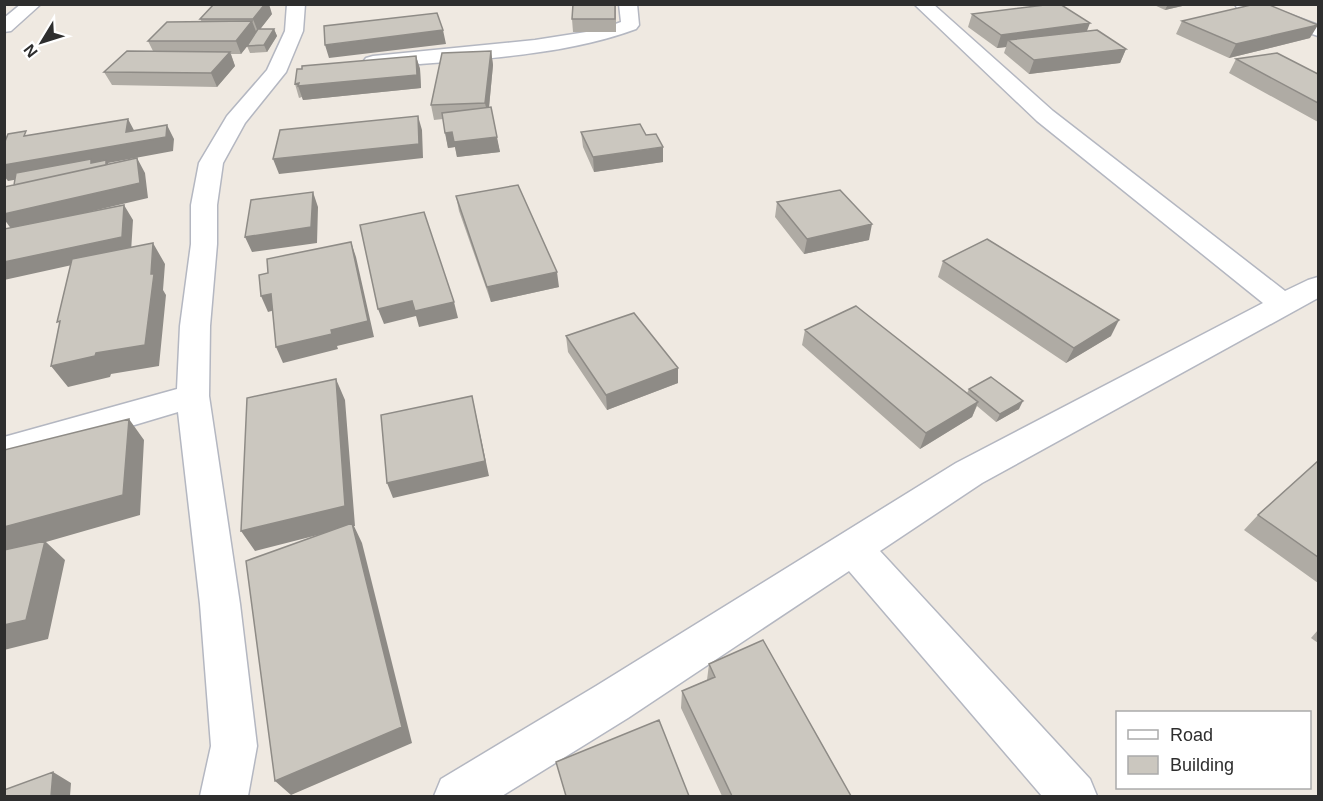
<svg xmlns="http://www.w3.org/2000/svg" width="1323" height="801" font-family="Arial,sans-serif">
	<rect width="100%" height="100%" fill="#efe9e1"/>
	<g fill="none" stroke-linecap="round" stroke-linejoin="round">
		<!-- street casing -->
		<g stroke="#b4b7c1" stroke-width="3">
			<path id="street" d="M21 4H41L11 31 4 32V18Z
				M287 4H305L303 31 286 72 245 123 223 163 217 205V244L210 326 209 396 240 604 257 746 248 796H200L211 746 200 604 178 412 4 464V437L177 389 180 326 191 244V205L199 163 227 116 267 70 285 31Z
				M619 4H637L639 25 636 29C559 58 456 60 373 68L366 66 363 62 366 58 373 56 535 40 599 30 621 22Z
				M914 4H933L1053 111 1285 291 1308 280 1318 277V298L982 483 880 551 1090 779 1097 796H1042L849 571 628 718 502 796H434L441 779 596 686 956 463 1263 303 1037 121Z
				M1235 4H1261L1318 25V36L1237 8Z"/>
		</g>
		<!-- street -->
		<use href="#street" fill="#fff" fill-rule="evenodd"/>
	</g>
	<!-- wall -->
	<path fill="#afaba4" d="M616 4V32H573L572 19Z
		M749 4H785L749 5Z
		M1152 4H1191L1165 10Z
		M272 14 260 29H274L277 36 267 52 250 53 247 46 241 54H231L235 66 217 87 112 85 104 72 153 51 148 41 202 22 200 19Z
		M972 14 1087 31 1126 49 1120 63 1029 74 1004 53 1006 47 997 48 968 27Z
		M1182 21 1310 38 1229 58 1176 34Z
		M491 51 493 65 489 108 500 152 457 157 455 147 448 148 443 119 434 120 431 105Z
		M416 56 420 69 421 88 303 100 302 97 299 98 295 84Z
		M1236 59 1318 74V122L1229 73Z
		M581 132 663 162 594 172 583 147Z
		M456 196 559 287 491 302 459 211Z
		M777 202 869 240 804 254 775 217Z
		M943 261 1111 336 1066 363 938 277Z
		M805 330 967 393 969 389 1019 409 996 422 977 406 972 417 920 449 802 345Z
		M566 336 678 368V383L607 410 568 352Z
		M1318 461V583L1244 530 1258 515Z
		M1318 630V643L1311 638Z
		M709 664 851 796H722L681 708 682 691 707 680Z"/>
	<!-- shaded-wall -->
	<path fill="#8e8b86" d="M265 4H269L272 14 258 32 253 19Z
		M1168 4H1191L1165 10Z
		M252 21 257 34 241 54 236 41Z
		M1090 23 1085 36 1008 40 1006 47 997 48 1001 35Z
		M1318 25 1310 38 1229 58 1236 44Z
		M274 29 277 36 267 52 264 45Z
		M443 30 446 44 329 58 325 45Z
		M1126 49 1120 63 1029 74 1034 60Z
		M491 51 493 65 488 117 485 103Z
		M230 52 235 66 217 87 211 73Z
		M416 56 420 69 421 88 303 100 298 86Z
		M418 116 422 130 423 158 279 174 273 159Z
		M128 119 136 134 167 125 174 139 173 151 108 163 110 168 93 166 8 181 4 176V165L126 132Z
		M452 132 497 137 500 152 457 157 455 147 448 148 445 133Z
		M663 147V162L594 172 593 157Z
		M137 158 145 173 148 198 12 230 4 219V214Z
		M313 192 318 207 317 243 252 252 245 237Z
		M124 205 133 220 131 252 4 280V262Z
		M872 224 869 240 804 254 807 239Z
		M351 242 356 257 374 337 337 346 338 349 283 363 276 347Z
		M153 243 165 264 163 290 166 295 159 366 111 374 110 377 68 387 51 366 151 274Z
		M557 272 559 287 491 302 487 287Z
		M271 294 278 309 268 312 261 296Z
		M412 301 454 302 458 318 419 327 416 316 384 324 378 309Z
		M1119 320 1111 336 1066 363 1074 348Z
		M678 368V383L607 410 606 395Z
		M336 379 345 400 355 526H354L362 543 412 743 291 795 275 781 353 526 255 551 241 531Z
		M472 396 489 476 393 498 387 483Z
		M1023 401 1019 409 996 422 1000 414Z
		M978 402 972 417 920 449 926 433Z
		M129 419 144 440 140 515 46 542 65 560 48 639 4 650V527Z
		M53 772 71 783 70 796H51Z"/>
	<!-- building -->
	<path fill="#cbc7bf" stroke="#8e8b86" stroke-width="1.5" d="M214 4H265L253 19H200Z
		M573 4H615V19H572Z
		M1053 4H1060L1090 23 1001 35 972 14Z
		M1255 4H1267L1318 25 1236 44 1182 21Z
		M437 13 443 30 325 45 324 26Z
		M252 21 236 41H148L167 22Z
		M258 29H274L264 45 247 46Z
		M1097 30 1126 49 1034 60 1008 40Z
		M127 51 230 52 211 73 104 72Z
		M491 51 485 103 431 105 442 53Z
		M1277 53 1318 74V103L1236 59Z
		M416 56 417 75 298 86 299 83 295 84 297 69H302V66Z
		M491 107 497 137 454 142 452 132 445 133 442 113Z
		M418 116 419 144 273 159 280 130Z
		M128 119 126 132 167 125 166 137 4 165V144L8 134 26 131 24 136Z
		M640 124 646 135 656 134 663 147 593 157 581 132Z
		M137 158 140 183 4 214V187Z
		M91 159V163L106 160V165L14 185 16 173Z
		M518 185 557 272 487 287 456 196Z
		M840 190 872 224 807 239 777 202Z
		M313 192 311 227 245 237 251 200Z
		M124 205 122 237 4 262V229Z
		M424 212 454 302 415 311 412 301 378 309 360 225Z
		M987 239 1119 320 1074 348 943 261Z
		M351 242 368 321 331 330 332 334 276 347 271 294 261 296 259 275 268 273 267 259Z
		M153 243 151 274H154L145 345 96 353 95 356 51 366 60 321 57 322 72 259Z
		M856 306 978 402 926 433 805 330Z
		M634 313 678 368 606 395 566 336Z
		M991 377 1023 401 1000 414 969 389Z
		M336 379 345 506 241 531 247 398Z
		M472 396 485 461 387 483 381 415Z
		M129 419 123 495 4 527V450Z
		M1318 461V557L1258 515Z
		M352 523 402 727 275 781 246 561Z
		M45 541 26 620 4 625V550Z
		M763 640 851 796H732L682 691 715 677 709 664Z
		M659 720 689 796H566L556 762Z
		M53 772 51 796H4V790Z"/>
	<!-- border -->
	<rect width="1323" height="801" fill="none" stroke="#2e2e2e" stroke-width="12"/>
	<!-- legend -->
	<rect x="1116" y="711" width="195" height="78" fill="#ffffff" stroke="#ababab" stroke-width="1.5"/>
	<rect x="1128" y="730" width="30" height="9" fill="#ffffff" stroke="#ababab" stroke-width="1.5"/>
	<text x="1170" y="741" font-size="18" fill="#2e2e2e">Road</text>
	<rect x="1128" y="756" width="30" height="18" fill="#cbc7bf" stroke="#ababab" stroke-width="1.5"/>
	<text x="1170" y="771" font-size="18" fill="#2e2e2e">Building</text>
	<!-- north arrow -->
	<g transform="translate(42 42) rotate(232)" stroke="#ffffff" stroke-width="4.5" paint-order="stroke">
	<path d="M0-4.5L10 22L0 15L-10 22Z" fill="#2e2e2e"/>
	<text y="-9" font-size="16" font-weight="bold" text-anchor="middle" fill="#2e2e2e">N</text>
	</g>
</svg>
